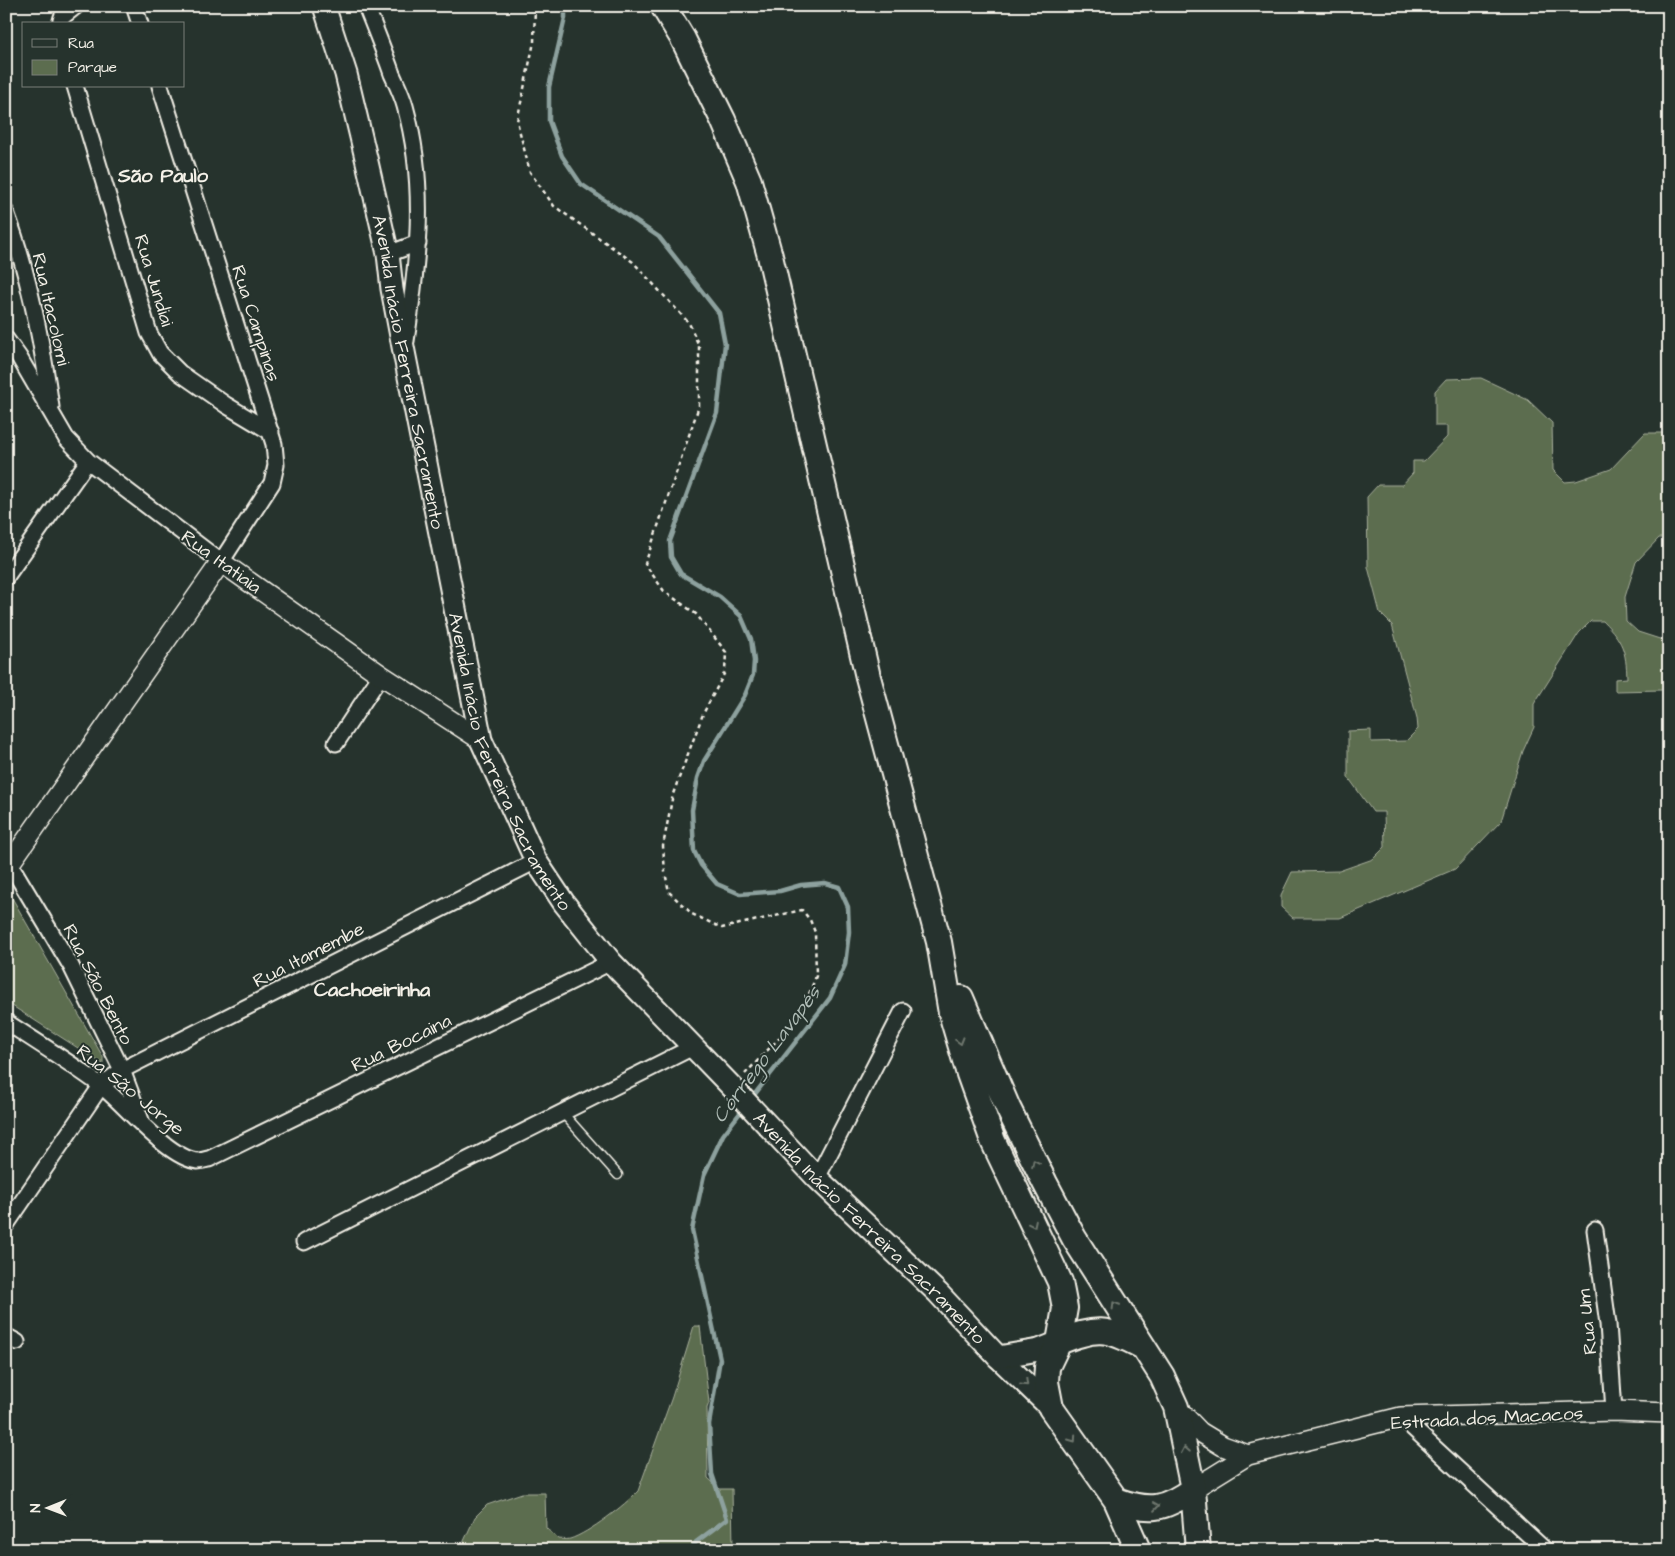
<svg xmlns="http://www.w3.org/2000/svg" width="1675" height="1556" font-family="'Architects Daughter',sans-serif">
	<rect width="100%" height="100%" fill="#26332d"/>
	<filter id="ink" filterUnits="userSpaceOnUse"><feTurbulence type="fractalNoise" baseFrequency=".02" numOctaves="2"/><feDisplacementMap in="SourceGraphic" scale="10" xChannelSelector="R" yChannelSelector="G"/><feConvolveMatrix kernelMatrix="1 2 1 2 8 2 1 2 1" color-interpolation-filters="sRGB"/></filter>
	<g filter="url(#ink)">
		<!-- green -->
		<path fill="#5c6d4f" stroke="#a8af9c" d="M1481 378 1528 400 1552 423 1553 470 1565 482 1576 481 1611 469 1645 433H1669V538H1659L1636 562 1625 597 1626 621 1638 632 1669 642V686L1662 690 1615 691V679L1627 678C1626 651 1623 641 1603 621H1591L1579 633 1534 704V727L1523 751 1501 821 1455 869 1340 918H1293L1281 907V895L1292 872 1339 871 1373 859 1385 847 1384 812H1373L1348 777V731L1371 730V742L1406 741 1418 729 1417 718 1392 625 1380 613 1368 567 1367 497 1378 485H1402L1413 473V461H1424L1447 437V426H1435V391L1446 379Z
			M11 896 103 1057V1064L6 1002V905Z
			M694 1326H700L709 1403 707 1408 708 1478 720 1489H732L733 1550H464V1541L475 1517 487 1505 522 1493H545L546 1528 558 1539C561 1539 566 1540 570 1539 589 1533 625 1505 638 1491L672 1397Z"/>
		<g fill="none" stroke-linecap="round" stroke-linejoin="round">
			<!-- stream -->
			<path stroke="#8da19e" stroke-width="4.5" d="M565 6V18L549 87V121L562 156 581 184 659 237 719 313 725 344 717 413 670 541 671 557 681 574 720 597 741 616 751 639 754 661 753 675 745 695 704 761 698 778 692 810 694 851 701 865 717 884 740 894 780 891 801 885 825 883 839 887 848 907 849 932 845 965 830 998 751 1099
				M691 1550 696 1542 727 1519 712 1474 709 1424 720 1359 692 1230 704 1175 723 1135 743 1109"/>
			<!-- service casing -->
			<g stroke="#f4f1e8" stroke-width="11">
				<path id="service" d="M562 1112 618 1175"/>
			</g>
			<!-- minor casing -->
			<g stroke="#f4f1e8" stroke-width="19">
				<path id="minor" d="M134 6 140 24
					M366 6C375 29 384 51 392 74 397 85 402 95 405 106 427 185 418 261 406 341
					M60 24 62 17 76 6
					M75 86 149 333 160 353 180 373 226 405 271 432
					M6 212C29 274 42 341 51 407
					M388 254 418 243
					M6 339 19 357 66 438 88 461 221 562 272 483 276 465 274 444 160 86
					M6 577 88 461
					M336 743 381 675
					M10 864 71 966 122 1070 142 1123
					M6 1022C37 1042 69 1062 99 1084 123 1102 168 1159 198 1161 202 1161 206 1159 209 1159L611 962
					M817 1178 903 1011
					M6 1225 101 1086 122 1070 536 861
					M1595 1230 1608 1324 1614 1411
					M304 1242 693 1047
					M6 1336 17 1342
					M1401 1417 1545 1550"/>
			</g>
			<!-- tertiary casing -->
			<g stroke="#f4f1e8" stroke-width="22">
				<path id="tertiary" d="M6 869 221 562 381 675 481 740
					M1176 1407 1200 1432 1223 1446 1248 1455
					M1193 1489 1248 1455 1401 1417 1614 1411 1669 1413"/>
			</g>
			<!-- secondary casing -->
			<g stroke="#f4f1e8" stroke-width="25">
				<g id="secondary">
					<path id="s1" d="M324 6 346 74 367 162 388 254 392 289 404 352 481 740 536 861 564 903 611 962 732 1087 817 1178 938 1293 998 1357 1051 1408"/>
					<path d="M998 1357 1039 1350 1059 1342"/>
				</g>
			</g>
			<!-- primary casing -->
			<g stroke="#f4f1e8" stroke-width="28">
				<path id="primary" d="M663 6 683 39 723 120 749 181 770 256 868 677 939 942 951 1013 969 1074 993 1141 1060 1282 1065 1308 1059 1342 1047 1367 1046 1382 1051 1408 1116 1500 1138 1550
					M961 998 1008 1108 1045 1183 1074 1238 1162 1376 1176 1407 1193 1489 1198 1550
					M1059 1342C1096 1327 1106 1327 1141 1346
					M1116 1500C1149 1512 1164 1510 1193 1489"/>
			</g>
			<!-- path -->
			<path stroke="#f4f1e8" stroke-width="2.5" stroke-dasharray="4 4" stroke-linecap="butt" d="M535 6 534 42 517 121 530 172 554 206 633 262 689 323 699 346V406L645 564 664 591 696 614 726 652 725 672 703 714 673 794 663 846 665 872 669 892 692 914 722 928 802 910 810 920 815 932 816 976 801 1015 745 1074"/>
			<!-- service -->
			<use href="#service" stroke="#26332d" stroke-width="8"/>
			<!-- minor -->
			<use href="#minor" stroke="#26332d" stroke-width="15"/>
			<!-- tertiary -->
			<use href="#tertiary" stroke="#26332d" stroke-width="19"/>
			<!-- secondary -->
			<use href="#secondary" stroke="#26332d" stroke-width="21"/>
			<!-- primary -->
			<use href="#primary" stroke="#26332d" stroke-width="24"/>
		</g>
		<!-- one-way arrows -->
		<defs><path id="oneway-chevron" d="M-2-3.5L2.5 0L-2 3.5" fill="none" stroke-width="1.6" stroke-linecap="round" stroke-linejoin="round" transform="scale(1.25)"/></defs>
		<g stroke="#6e766e">
			<use href="#oneway-chevron" transform="translate(960 1041) rotate(74)"/>
			<use href="#oneway-chevron" transform="translate(1035 1163) rotate(-116)"/>
			<use href="#oneway-chevron" transform="translate(1033 1224) rotate(64)"/>
			<use href="#oneway-chevron" transform="translate(1115 1305) rotate(-122)"/>
			<use href="#oneway-chevron" transform="translate(1025 1383) rotate(44)"/>
			<use href="#oneway-chevron" transform="translate(1073 1439) rotate(55)"/>
			<use href="#oneway-chevron" transform="translate(1185 1450) rotate(-101)"/>
			<use href="#oneway-chevron" transform="translate(1156 1506) rotate(-8)"/>
		</g>
	</g>
	<g text-anchor="middle" stroke-width="4" stroke-linejoin="round" paint-order="stroke">
		<!-- street labels -->
		<g font-size="19" fill="#f4f1e8" stroke="#26332d">
			<text transform="translate(155 280) rotate(73)" y="7">Rua Jundiai</text>
			<text transform="translate(52 309) rotate(77)" y="7">Rua Itacolomi</text>
			<text transform="translate(257 323) rotate(72)" y="7">Rua Campinas</text>
			<text dy="7" stroke="none"><textPath href="#s1" startOffset="376">Avenida Inácio Ferreira Sacramento</textPath></text>
			<text transform="translate(222 561) rotate(36)" y="7">Rua Itatiaia</text>
			<text dy="7" stroke="none"><textPath href="#s1" startOffset="781">Avenida Inácio Ferreira Sacramento</textPath></text>
			<text transform="translate(308 954) rotate(-27)" y="7">Rua Itamembe</text>
			<text transform="translate(99 984) rotate(63)" y="7">Rua São Bento</text>
			<text transform="translate(401 1042) rotate(-26)" y="7">Rua Bocaina</text>
			<text transform="translate(131 1089) rotate(39)" y="7">Rua São Jorge</text>
			<text dy="7" stroke="none"><textPath href="#s1" startOffset="1381">Avenida Inácio Ferreira Sacramento</textPath></text>
			<text transform="translate(1586 1322) rotate(-96)" y="7">Rua Um</text>
			<text transform="translate(1487 1417) rotate(-3)" y="7">Estrada dos Macacos</text>
		</g>
		<!-- neighbourhood labels -->
		<g font-size="20" font-weight="bold" fill="#f4f1e8" stroke="#26332d">
			<text x="163" y="182">São Paulo</text>
			<text x="372" y="996">Cachoeirinha</text>
		</g>
		<!-- water labels -->
		<g font-size="20" font-style="italic" fill="#afbcb6" stroke="#26332d">
			<text transform="translate(766 1054) rotate(-53)" y="7">Córrego Lavapés</text>
		</g>
	</g>
	<!-- margin -->
	<rect width="1675" height="1556" fill="none" stroke="#26332d" stroke-width="25"/>
	<rect x="12" y="12" width="1650" height="1531" fill="none" stroke="#f4f1e8" stroke-width="2" filter="url(#ink)"/>
	<!-- legend -->
	<rect x="22" y="22" width="162" height="65" fill="#26332d" stroke="#787f78"/>
	<rect x="32" y="39" width="25" height="8" fill="#26332d" stroke="#787f78"/>
	<text x="68" y="48" font-size="15" fill="#f4f1e8">Rua</text>
	<rect x="32" y="60" width="25" height="15" fill="#5c6d4f" stroke="#787f78"/>
	<text x="68" y="72" font-size="15" fill="#f4f1e8">Parque</text>
	<!-- north arrow -->
	<g transform="translate(48 1508) rotate(269)" stroke="#26332d" stroke-width="4" paint-order="stroke">
	<path d="M0-4L9 19L0 12L-9 19Z" fill="#f4f1e8"/>
	<text y="-8" font-size="14" font-weight="bold" text-anchor="middle" fill="#f4f1e8">N</text>
	</g>
</svg>
